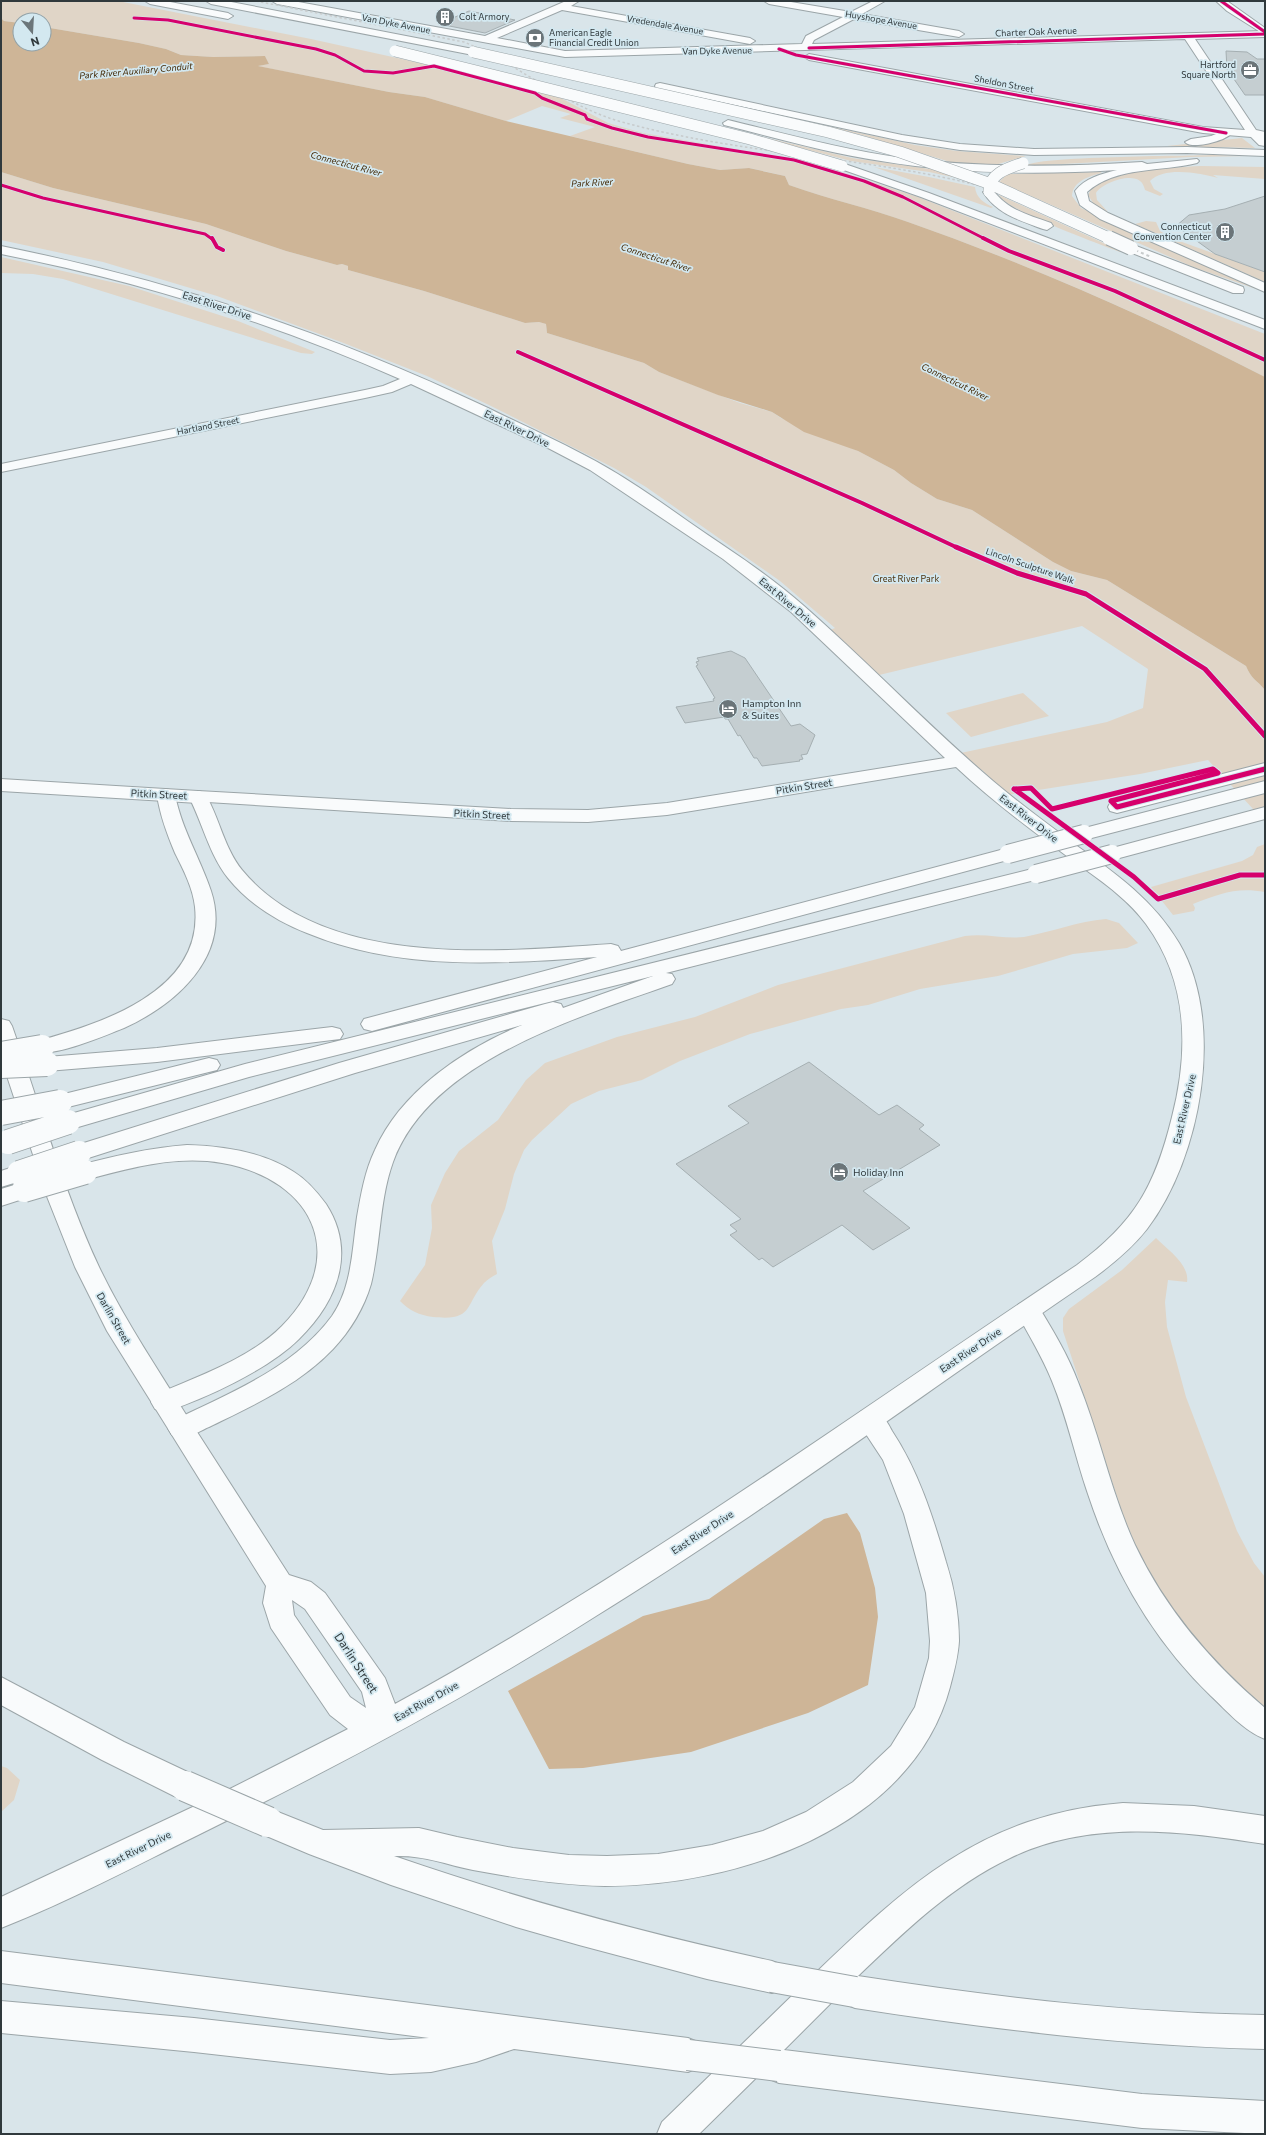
<svg xmlns="http://www.w3.org/2000/svg" width="1266" height="2135" font-family="Commissioner,sans-serif">
	<rect width="100%" height="100%" fill="#d9e5ea"/>
	<!-- green -->
	<path fill="#e0d5c7" d="M1 1H118L311 39 429 65 559 97 608 123 643 133 811 162 918 197 1265 334V377C1150 317 1030 265 908 222 869 208 828 199 789 185L785 176 750 168 720 170 688 164 570 136 595 127 560 118 571 114 542 106 506 121 425 97 389 92 257 66 269 64 265 56 213 57 181 55 166 49 139 43 44 27V20H20V23L4 21 1 18Z
		M704 99 915 145 957 151 1026 156 995 165 950 162 862 135Z
		M725 128 852 158 937 170 962 179 929 172 851 161Z
		M1242 138 1255 148 1167 146Z
		M1213 155 1249 156 1190 157 1026 166C1033 156 1189 156 1213 155Z
		M1201 166 1265 167V179L1213 175 1218 178C1201 173 1164 166 1150 181L1154 189 1163 194 1160 196 1145 190C1144 187 1143 183 1140 181 1130 173 1102 183 1096 193L1097 200 1108 212 1095 206 1088 195 1092 187C1124 169 1165 168 1201 166Z
		M874 167 929 177 975 187C976 198 984 203 993 207L991 208Z
		M1 172 53 188 206 224 286 251 337 265 342 264 348 266V270L424 291 525 323 539 322 546 324 547 333 644 363 659 372 740 403 772 412 781 418 858 451 894 470 911 483 937 499 972 510 1053 562 1071 571 1107 580 1246 666C1251 679 1257 680 1265 690V822L1208 760 1140 774 1007 795 982 770 975 772 956 754 1107 722 1143 708 1148 669 1082 626 875 676 828 631 835 628 780 581 646 487 614 468 489 405 427 376 341 342 217 296 103 262 1 240Z
		M1100 172 1102 173C1089 176 1073 181 1072 196L1081 208 1259 290 1193 267 999 182 1007 174Z
		M999 195 1123 252H1120C1102 245 1003 209 999 195Z
		M1146 221 1156 222 1160 231 1171 238 1265 272V282L1135 224Z
		M1 257 129 286 238 321 315 352 312 354 301 353 63 279 33 274 1 273Z
		M1023 693 1049 716 971 737 946 713Z
		M1265 844V892C1235 887 1220 894 1193 904L1195 908 1194 911 1173 915 1151 887 1242 861 1253 855 1257 847Z
		M1106 919 1119 923 1138 943 1127 948 1073 954 998 976 920 989 868 1005 841 1009 750 1034 680 1061 642 1080 599 1091 571 1104 532 1140 524 1150 514 1174 505 1209 492 1241 497 1274C493 1276 488 1279 484 1283 464 1306 474 1321 433 1317 419 1315 410 1311 400 1301L425 1265 432 1228 431 1205 445 1173 459 1151 498 1120 526 1080 545 1063 617 1037 695 1017 778 985 965 936C985 933 1004 939 1024 937 1052 932 1078 921 1106 919Z
		M1156 1238C1167 1249 1190 1265 1187 1282L1168 1280 1165 1302 1167 1327 1186 1397 1237 1531 1254 1563 1265 1577V1712L1198 1645 1169 1608 1147 1572 1123 1515 1063 1331V1318L1069 1309 1122 1270Z
		M1 1766 7 1768 20 1780 14 1800 1 1812Z"/>
	<!-- water -->
	<path fill="#ceb597" d="M1 18 4 21 20 23V44H44V27L139 43 166 49 181 55 213 57 265 56 269 64 258 66 389 92 425 97 506 121 688 164 720 170 749 168 785 176 789 185C828 199 869 208 908 222 1030 265 1149 317 1265 377V690C1257 680 1251 679 1246 666L1107 580 1071 571 1053 562 972 510 937 499 911 483 894 470 858 451 804 432 772 412 718 395 659 372 644 363 547 333 546 324 539 322 525 323 424 291 348 270V266L342 264 337 265 286 251 206 224 53 188 1 172Z
		M847 1513 860 1533 875 1588 878 1617 868 1685 808 1713 691 1752 583 1768 549 1769 508 1691 643 1616 709 1599 824 1519Z"/>
	<!-- building -->
	<path fill="#c5ced1" stroke="#a5afb2" d="M469 11 515 20 485 33 439 24Z
		M1226 51 1247 52 1257 59H1265V95H1245L1227 69Z
		M1265 196V272L1215 254 1176 226 1189 215 1225 209Z
		M731 651 745 658 791 726 800 724 815 735 807 754 801 755 803 759 799 760 800 761 762 766 757 758H754L740 735 738 736 728 719H725L724 717 685 723 676 707 714 701 713 699 715 698 696 666 698 665 696 662 699 661 697 658Z
		M809 1062 879 1115 897 1105 924 1125 919 1129 940 1145 863 1191 910 1228 873 1250 842 1225 773 1267 762 1258 759 1260 730 1235 737 1231 730 1225 741 1219 676 1164 749 1123 728 1106Z"/>
	<g fill="none" stroke-linecap="round" stroke-linejoin="round">
		<!-- minor casing -->
		<g stroke="#9ba5a8" stroke-width="2">
			<path id="minor" d="M272 1H293L485 36 566 1H579L571 6 750 38 755 41 750 44 562 10 497 38 565 51 802 44 806 36 843 17 769 4 764 1H785L851 12 873 1H885L862 14 959 31 964 34 959 37 854 19 814 40 812 44 1265 31V37L1195 39 1256 130 1265 132V146L1259 145 1251 137 1203 133 809 60 804 57 809 54 1203 127 1245 130 1185 39 565 57 277 4Z
				M1 246C175 281 329 333 488 408 520 424 553 438 584 455 621 474 655 498 689 522 728 549 768 574 804 606 868 662 927 725 993 781 1020 804 1049 825 1077 846 1117 874 1154 901 1179 943 1226 1023 1201 1158 1147 1229 1132 1248 1114 1263 1095 1277 928 1390 767 1510 596 1616 468 1697 334 1768 198 1835 133 1867 68 1902 1 1928V1897L214 1797 348 1729 330 1715 271 1628 263 1603 266 1586 172 1435 168 1428 172 1421 181 1418 190 1421 289 1575 311 1582 325 1593 385 1678 395 1704C633 1574 852 1415 1077 1265 1135 1222 1155 1186 1172 1117 1189 1051 1188 981 1146 924 1125 895 1092 875 1064 854 1027 827 990 799 956 767L667 815 588 822 511 821 191 801 189 797 191 793 198 791 511 809 588 810 667 803 945 758 791 612 723 559 590 470 550 449 411 384 392 392 365 398 1 472V464L365 390 383 386 400 379C271 322 138 281 1 254ZM292 1600 305 1609 362 1692 366 1708 350 1697 294 1615Z
				M1265 763V775L1117 813 1110 811 1108 807 1110 803Z"/>
		</g>
		<!-- major casing -->
		<g stroke="#9ba5a8" stroke-width="2">
			<path id="major" d="M1216 1H1227L1265 28V35L1227 11Z
				M1 779 198 791 205 793 207 797 205 801 198 803 1 791Z
				M1 1019 9 1021 12 1026C40 1106 63 1190 99 1267 125 1321 159 1371 190 1421L194 1428 190 1435 181 1438 172 1435 107 1331 75 1267 46 1194 1 1058Z"/>
		</g>
		<!-- highway casing -->
		<g stroke="#9ba5a8" stroke-width="2">
			<path id="highway" d="M145 1H165L228 13 233 16 228 19 150 4Z
				M206 1H226L473 49 478 52 473 55 211 4Z
				M660 83 902 135 960 144 1034 149 1187 147 1265 150V156L1187 153 1034 155 960 150 902 141 656 88 655 86 656 84Z
				M728 120C786 134 844 150 903 158 982 168 1062 167 1142 162L1147 164 1197 159 1199 161 1197 163C1162 172 1116 166 1087 192L1089 201 1108 213 1265 283V292L1100 219 1080 205 1075 191C1085 178 1101 174 1117 170 1038 175 959 174 881 161 828 153 776 138 724 125L723 123Z
				M1226 130 1232 133C1225 141 1192 150 1185 142L1191 139 1211 136Z
				M842 163 929 193 1265 320V329L921 197 838 168 836 166 838 164Z
				M989 188 993 190C1007 210 1029 215 1051 223L1053 226 1047 230 1043 229C1019 220 997 214 983 192Z
				M1131 244 1243 287 1244 290 1243 293H1233L1127 251 1125 248Z
				M1265 781V793L1084 840 1077 838 1074 834 1077 830Z
				M166 789 173 791 175 795C182 830 200 858 211 891 232 955 177 1004 124 1028 104 1036 55 1057 34 1052L31 1047 34 1042C100 1024 204 992 195 907 193 888 183 869 175 853 167 834 160 815 157 795L159 791Z
				M198 791 205 793 207 797C220 821 225 849 242 870 324 969 497 952 611 944L618 946 621 951 1008 848 1015 850 1018 854 1015 858 372 1031 364 1029 361 1024 364 1019 597 957C499 964 399 971 307 933 277 921 249 904 228 878 209 854 203 824 189 797L191 793Z
				M1265 807V819L1112 860 1105 858 1102 854 1105 850Z
				M1036 868 1043 870 1046 874 1043 878 666 973 672 974 675 979 672 984C580 1017 430 1060 393 1162 379 1201 381 1243 371 1284 364 1308 350 1331 333 1349 299 1385 252 1406 209 1427 201 1430 189 1439 180 1438 178 1438 174 1436 172 1435L168 1428 172 1421C228 1394 294 1368 332 1316 352 1287 352 1250 357 1217 361 1194 365 1171 375 1150 401 1091 464 1049 522 1025L355 1073 79 1161 71 1159 67 1153 71 1147 339 1063 545 1004 553 1002 561 1004 563 1008 653 976 249 1077 68 1130 60 1127 57 1122 60 1117 245 1064Z
				M332 1027 340 1029 343 1034 340 1039 157 1062 47 1071 39 1069 36 1064 39 1059 47 1057 157 1048Z
				M209 1058 217 1060 220 1065 217 1070 60 1109 52 1107 49 1102 52 1097 60 1095Z
				M187 1145C223 1146 264 1152 294 1172 307 1180 317 1192 326 1204 357 1252 337 1302 299 1339 269 1369 205 1399 164 1412L155 1409 151 1402 155 1395C198 1376 248 1360 282 1326 351 1256 313 1179 222 1163 176 1155 129 1168 85 1180L77 1178 73 1172 77 1166C113 1156 149 1148 187 1145Z
				M19 1165 27 1167 31 1173 27 1179 1 1187V1171Z
				M24 1182 32 1184 36 1190 32 1196 1 1206V1189Z
				M1028 1302 1037 1304C1052 1329 1068 1355 1078 1382 1100 1436 1111 1493 1135 1545 1166 1610 1211 1662 1265 1708V1739C1244 1731 1227 1711 1211 1696 1153 1640 1113 1570 1088 1494 1075 1456 1067 1417 1052 1381 1042 1356 1028 1334 1016 1311L1019 1304Z
				M869 1409C872 1410 875 1410 878 1412 884 1416 889 1425 892 1431 918 1470 933 1517 946 1562 954 1587 959 1614 959 1641 958 1657 954 1672 950 1687 912 1829 736 1886 605 1886 560 1885 516 1878 473 1870 444 1864 424 1855 394 1856 518 1899 644 1933 772 1961L784 1966 788 1977 784 1988 772 1993 707 1979 579 1945 516 1927 391 1885 309 1854 257 1832 253 1822 257 1812 268 1808 323 1830 419 1828 457 1837 513 1848 569 1855 607 1856 658 1854 712 1845 763 1831 806 1812 853 1782 891 1746 915 1707 929 1658 930 1641 926 1593 904 1514 883 1460 856 1419 860 1412Z
				M1 1677 124 1742 196 1776 200 1786 196 1796 185 1800 174 1796 102 1760 1 1705Z
				M1123 1803 1194 1806 1265 1816V1844C1181 1831 1090 1819 1010 1858 951 1886 904 1932 858 1976 993 1997 1128 2013 1265 2015V2049C1127 2046 991 2029 855 2008L843 2003 840 1994 784 2050 1142 2094 1265 2101V2134L1142 2128 779 2083 767 2078 764 2070 699 2134H657L662 2122C709 2076 756 2031 803 1985 902 1890 978 1814 1123 1803Z
				M1 1951 688 2038 700 2043 705 2055 700 2067 688 2072 514 2049 476 2062 431 2072 390 2074 194 2052 1 2033V2001L194 2018 390 2040 429 2038 1 1983Z"/>
		</g>
		<!-- minor -->
		<use href="#minor" fill="#f9fbfc" fill-rule="evenodd"/>
		<!-- major -->
		<use href="#major" fill="#f9fbfc" fill-rule="evenodd"/>
		<!-- highway -->
		<use href="#highway" fill="#f9fbfc" fill-rule="evenodd"/>
		<!-- rail-far1 -->
		<path stroke="#c7cbcc" stroke-width="1.5" stroke-dasharray="2.5 2.5" stroke-linecap="butt" d="M256 1 464 42C519 64 564 106 622 122 738 154 860 156 977 185 1023 196 1067 220 1110 239"/>
		<!-- rail -->
		<path stroke="#c7cbcc" stroke-width="2" stroke-dasharray="3 3" stroke-linecap="butt" d="M1108 238 1151 257"/>
		<!-- highway-bridge-far4 casing -->
		<g stroke="#9ba5a8" stroke-width="12" stroke-linecap="butt">
			<path id="highway-bridge-far4" d="M395 51 750 139 842 166
				M473 52 828 132 900 152 988 183 1111 239
				M989 192C988 174 1008 168 1023 163"/>
		</g>
		<!-- highway-bridge-far3 casing -->
		<g stroke="#9ba5a8" stroke-width="16" stroke-linecap="butt">
			<path id="highway-bridge-far3" d="M1109 238 1131 248"/>
		</g>
		<!-- highway-bridge-far2 casing -->
		<g stroke="#9ba5a8" stroke-width="20" stroke-linecap="butt">
			<path id="highway-bridge-far2" d="M1008 854 1084 834
				M1036 874 1112 854"/>
		</g>
		<!-- highway-bridge-far1 casing -->
		<g stroke="#9ba5a8" stroke-width="26" stroke-linecap="butt">
			<path id="highway-bridge-far1" d="M1 1054 42 1047
				M1 1066 47 1064
				M1 1113 60 1102
				M8 1142 68 1122
				M19 1173 79 1153
				M24 1190 85 1172"/>
		</g>
		<!-- highway-bridge casing -->
		<g stroke="#9ba5a8" stroke-width="32" stroke-linecap="butt">
			<path id="highway-bridge" d="M185 1786 268 1822
				M772 1977 855 1992
				M688 2055 779 2066"/>
		</g>
		<!-- highway-bridge-far4 -->
		<use href="#highway-bridge-far4" stroke="#f9fbfc" stroke-width="11"/>
		<!-- highway-bridge-far3 -->
		<use href="#highway-bridge-far3" stroke="#f9fbfc" stroke-width="14"/>
		<!-- highway-bridge-far2 -->
		<use href="#highway-bridge-far2" stroke="#f9fbfc" stroke-width="18"/>
		<!-- highway-bridge-far1 -->
		<use href="#highway-bridge-far1" stroke="#f9fbfc" stroke-width="24"/>
		<!-- highway-bridge -->
		<use href="#highway-bridge" stroke="#f9fbfc" stroke-width="30"/>
		<!-- cycleway-far2 casing -->
		<g stroke="#d3e8f0" stroke-width="4">
			<path id="cycleway-far2" d="M1221 1 1265 32
				M134 18 168 20 316 49 335 55 364 71 393 73 434 66 535 93 542 98 585 115 587 119 612 128 648 137 794 160 864 181 903 197 985 239
				M809 48 1265 34
				M779 49 796 55 1226 133
				M1 185 43 198 205 234 212 239"/>
		</g>
		<!-- cycleway-far1 casing -->
		<g stroke="#d3e8f0" stroke-width="5.5">
			<path id="cycleway-far1" d="M212 238 217 247 223 250
				M983 238 1009 251 1115 291 1265 360
				M518 352 862 503 958 548"/>
		</g>
		<!-- cycleway casing -->
		<g stroke="#d3e8f0" stroke-width="7">
			<path id="cycleway" d="M956 547 1017 573 1086 594 1205 669 1265 736
				M1014 789 1031 788 1052 809 1213 769 1218 773 1111 801
				M1014 789 1134 877 1158 899 1240 875H1265
				M1111 801 1117 807 1265 769"/>
		</g>
		<!-- cycleway-far2 -->
		<use href="#cycleway-far2" stroke="#d6006c" stroke-width="3"/>
		<!-- cycleway-far1 -->
		<use href="#cycleway-far1" stroke="#d6006c" stroke-width="4"/>
		<!-- cycleway -->
		<use href="#cycleway" stroke="#d6006c" stroke-width="5"/>
	</g>
	<!-- icons -->
	<defs>
		<g id="building-disc" transform="scale(1)"><circle r="9.5" fill="#6b7579" stroke="#d3e8f0"/><path d="M-4-6H4V6H1V3H-1V6H-4ZM-2.5-4.3h1.7v1.8h-1.7ZM.8-4.3h1.7v1.8H.8ZM-2.5-1h1.7V.8h-1.7ZM.8-1h1.7V.8H.8Z" fill="#fff"/></g>
		<g id="bank-disc" transform="scale(1)"><circle r="9.5" fill="#6b7579" stroke="#d3e8f0"/><path d="M-6-4H6V4H-6ZM0-2.3a2.3 2.3 0 1 0 0 4.6a2.3 2.3 0 1 0 0-4.6Z" fill="#fff"/></g>
		<g id="office-disc" transform="scale(1)"><circle r="9.5" fill="#6b7579" stroke="#d3e8f0"/><path d="M-6-3h4V-5.5h4V-3h4V5H-6ZM-1-4.5V-3h2v-1.5ZM-6 0V1H6V0Z" fill="#fff"/></g>
		<g id="hotel-disc" transform="scale(1)"><circle r="9.5" fill="#6b7579" stroke="#d3e8f0"/><path d="M-6-4.5h1.5V1H6V5H4.5V3h-9V5H-6ZM-4 0a1.8 1.8 0 1 1 3.6 0ZM.5 0V-2.5h3Q6-2.5 6 0Z" fill="#fff"/></g>
	</defs>
	<g fill-rule="evenodd">
		<use href="#building-disc" x="445" y="17"/>
		<use href="#bank-disc" x="535" y="38"/>
		<use href="#office-disc" x="1250" y="70"/>
		<use href="#building-disc" x="1225" y="232"/>
		<use href="#hotel-disc" x="728" y="709"/>
		<use href="#hotel-disc" x="839" y="1172"/>
	</g>
	<g text-anchor="middle" stroke-width="3.5" stroke-linejoin="round" paint-order="stroke">
		<!-- far-poi labels -->
		<g font-size="9" fill="#30393c" stroke="#d3e8f0" text-anchor="start">
			<text x="459" y="20">Colt Armory</text>
			<text x="549" y="36">American Eagle<tspan x="549" dy="10">Financial Credit Union</tspan></text>
			<text x="1236" y="68" text-anchor="end">Hartford<tspan x="1236" dy="10">Square North</tspan></text>
			<text x="1211" y="230" text-anchor="end">Connecticut<tspan x="1211" dy="10">Convention Center</tspan></text>
		</g>
		<!-- far-street labels -->
		<g font-size="9" fill="#30393c" stroke="#d3e8f0">
			<text transform="translate(881 20) rotate(10)" y="3">Huyshope Avenue</text>
			<text transform="translate(396 24) rotate(11)" y="3">Van Dyke Avenue</text>
			<text transform="translate(665 25) rotate(10)" y="3">Vredendale Avenue</text>
			<text transform="translate(1036 32) rotate(-2)" y="3">Charter Oak Avenue</text>
			<text transform="translate(717 51) rotate(-1)" y="3">Van Dyke Avenue</text>
			<text transform="translate(1004 84) rotate(11)" y="3">Sheldon Street</text>
			<text transform="translate(208 426) rotate(-11)" y="3">Hartland Street</text>
			<text transform="translate(1030 566) rotate(19)" y="3">Lincoln Sculpture Walk</text>
		</g>
		<!-- far-water labels -->
		<g font-size="9" font-style="italic" fill="#402500" stroke="#d3e8f0">
			<text transform="translate(136 71) rotate(-5)" y="3">Park River Auxiliary Conduit</text>
			<text transform="translate(346 164) rotate(15)" y="3">Connecticut River</text>
			<text transform="translate(592 183) rotate(-3)" y="3">Park River</text>
			<text transform="translate(656 258) rotate(18)" y="3">Connecticut River</text>
			<text transform="translate(955 382) rotate(26)" y="3">Connecticut River</text>
		</g>
		<!-- far-park labels -->
		<g font-size="9" fill="#4e320d" stroke="#d3e8f0">
			<text x="906" y="582">Great River Park</text>
		</g>
		<!-- street labels -->
		<g font-size="10" fill="#30393c" stroke="#d3e8f0">
			<text transform="translate(217 305) rotate(18)" y="4">East River Drive</text>
			<text transform="translate(517 428) rotate(26)" y="4">East River Drive</text>
			<text transform="translate(788 602) rotate(40)" y="4">East River Drive</text>
			<text transform="translate(804 786) rotate(-9)" y="4">Pitkin Street</text>
			<text transform="translate(159 794) rotate(3)" y="4">Pitkin Street</text>
			<text transform="translate(482 814) rotate(3)" y="4">Pitkin Street</text>
			<text transform="translate(1029 818) rotate(38)" y="4">East River Drive</text>
			<text transform="translate(1184 1109) rotate(-77)" y="4">East River Drive</text>
			<text transform="translate(114 1318) rotate(60)" y="4">Darlin Street</text>
			<text transform="translate(970 1350) rotate(-34)" y="4">East River Drive</text>
			<text transform="translate(702 1532) rotate(-33)" y="4">East River Drive</text>
			<text transform="translate(426 1701) rotate(-29)" y="4">East River Drive</text>
			<text transform="translate(138 1849) rotate(-26)" y="4">East River Drive</text>
		</g>
		<!-- poi labels -->
		<g font-size="10" fill="#30393c" stroke="#d3e8f0" text-anchor="start">
			<text x="742" y="707">Hampton Inn<tspan x="742" dy="12">&amp; Suites</tspan></text>
			<text x="853" y="1176">Holiday Inn</text>
		</g>
		<!-- near-street labels -->
		<g font-size="12" fill="#30393c" stroke="#d3e8f0">
			<text transform="translate(356 1663) rotate(57)" y="4">Darlin Street</text>
		</g>
	</g>
	<!-- border -->
	<rect width="1266" height="2135" fill="none" stroke="#30393c" stroke-width="4"/>
	<!-- north arrow -->
	<g transform="translate(32 32) rotate(162)"><circle r="19" fill="#d3e8f0" stroke="#92a2a8"/>
	<path d="M0-3L7 15L0 10L-7 15Z" fill="#6b7579"/>
	<text y="-6" font-size="11" font-weight="bold" text-anchor="middle" fill="#30393c">N</text>
	</g>
</svg>
